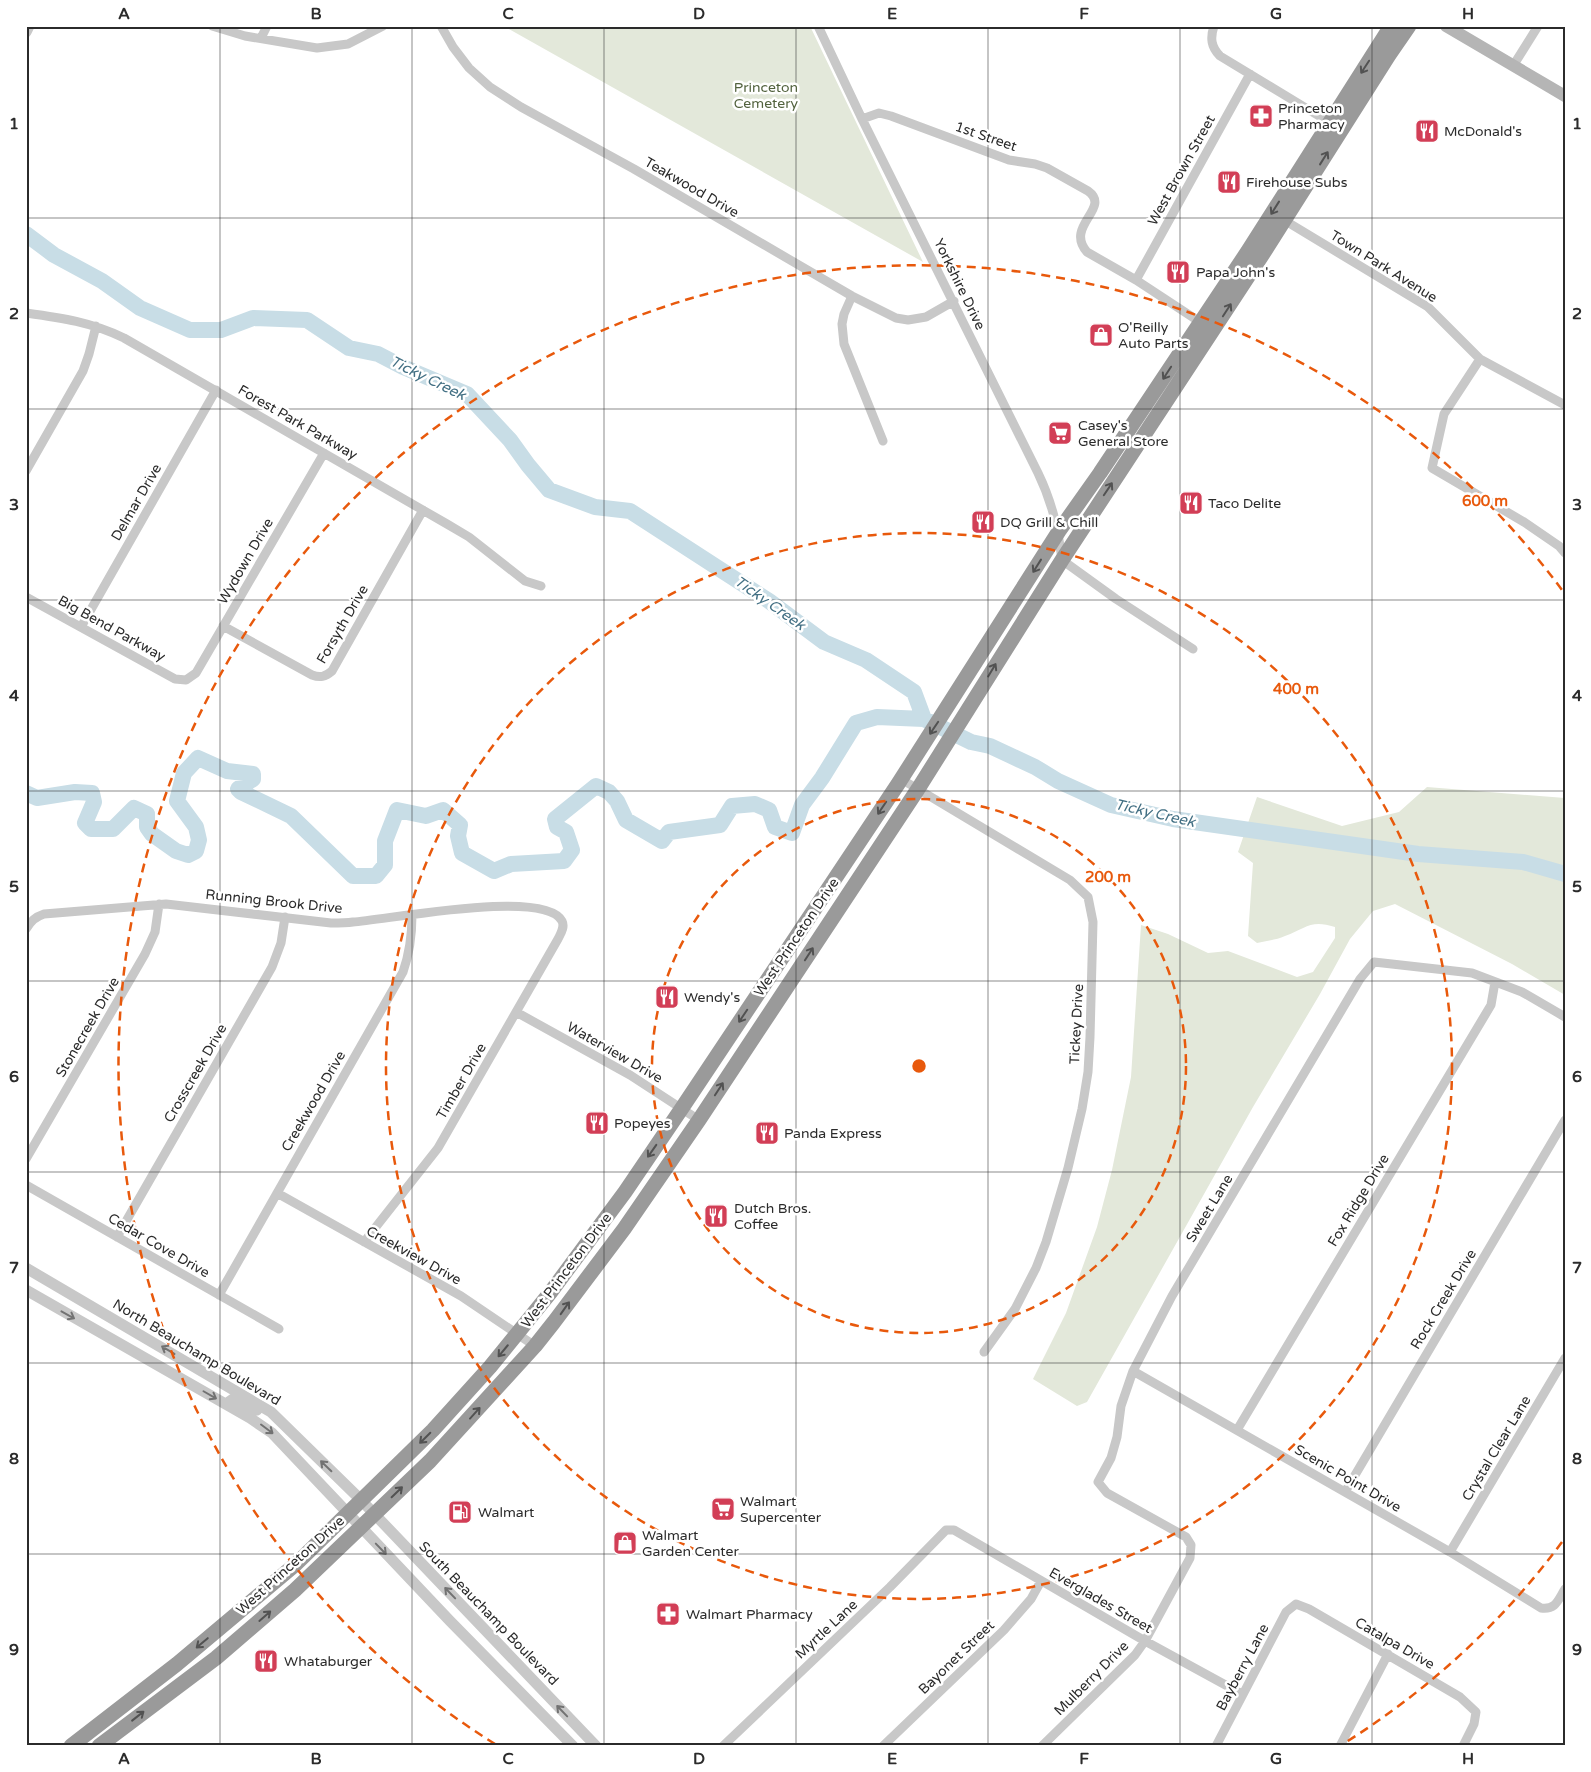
<svg xmlns="http://www.w3.org/2000/svg" width="1591" height="1772" font-family="'Varela Round',sans-serif">
	<rect width="100%" height="100%" fill="#fff"/>
	<!-- green -->
	<path fill="#e3e8da" d="M508 26H810L923 262 507 28Z
		M1427 787 1565 798V995L1512 964 1395 904 1373 911 1350 939 1320 994 1253 1107 1087 1402 1077 1406 1033 1379 1066 1313 1097 1227 1112 1170 1131 1077 1141 925 1168 934 1208 953 1228 951 1297 977 1313 972 1335 938V927C1311 919 1306 928 1285 936 1276 940 1266 941 1257 943L1248 936 1253 863 1238 852 1257 797 1342 826 1399 812Z"/>
	<g fill="none" stroke-linecap="round" stroke-linejoin="round">
		<!-- river -->
		<path stroke="#c8dde6" stroke-width="16" d="M26 234 54 255 102 281 140 308 190 330H221L253 318 307 320 349 348 378 354 403 367 467 394 510 440 528 465 549 490 595 507 630 511 769 601 824 642 866 660 914 692 924 719
			M26 793 37 798 75 792 92 793 94 802 85 823 91 829H113L134 808 147 814V827L152 834 176 851 188 855 196 851 199 840 196 827 177 801 184 773 198 758 227 771 253 774V779L238 789 241 792 291 816 353 876H376L385 865V841L397 810 426 816 443 810 460 825 458 836 462 853 494 871 511 864 564 861 572 850 566 832 557 827 555 819 596 786 609 792 617 801 626 820 662 841 669 832 720 825 732 806 755 804 769 810 775 827 792 833 802 805 822 778 856 723 877 717 924 719 971 742 990 746 1035 767 1058 781 1111 805 1173 819 1418 854 1523 862 1565 874"/>
		<!-- minor -->
		<path stroke="#c8c8c8" stroke-width="9" d="M212 26 245 36 317 48 348 44 383 26
			M441 26 453 47 469 68 490 87 521 107 634 169 852 296 896 318 908 320 926 317 954 301
			M818 26 862 119 1038 473C1052 502 1058 528 1062 560L1116 599 1193 649
			M1214 26C1210 38 1211 47 1220 56L1329 122
			M261 38 267 26
			M1513 66 1538 26
			M862 119 879 113 891 116 1009 160 1035 164 1047 168 1088 191C1112 208 1064 226 1087 252L1136 280 1203 324
			M1284 220 1428 307 1480 359 1565 405
			M1136 280 1250 74
			M852 296 844 314 842 324 844 344 883 441
			M26 313C62 318 91 322 124 338L447 524 469 537 525 581 541 586
			M1480 359 1444 414 1432 468 1524 522 1559 546 1565 553
			M26 471 83 371 89 354 96 326
			M26 597 175 679 186 680 196 673 324 453
			M223 626 312 675C320 678 325 677 332 671L423 510
			M81 627 216 390
			M901 779 1070 880 1088 897 1093 922 1090 1037 1088 1072 1082 1109 1068 1168 1046 1242 1036 1268 1015 1309 984 1352
			M26 929C31 921 35 917 44 914L166 904 331 923C338 923 346 923 353 922 387 920 545 888 562 921 565 927 561 933 558 939L438 1148 364 1242
			M516 1012 630 1075 699 1120
			M26 1159 145 954 155 932 159 904
			M26 1185 279 1329
			M277 1193 461 1296 535 1346
			M117 1237 272 967 281 943 285 917
			M219 1295 403 972C410 952 412 936 412 915
			M1133 1371 1450 1552 1541 1608C1556 1610 1558 1600 1565 1589
			M1237 1430 1491 1005 1495 982
			M1345 1492 1565 1120
			M1450 1552 1565 1358
			M723 1746 890 1587 946 1530H954L1145 1641 1242 1694
			M883 1746 1004 1630 1031 1599 1041 1581
			M1042 1746 1135 1655 1145 1641 1190 1558 1191 1545 1186 1537 1107 1493 1098 1482 1111 1458 1117 1437 1121 1406 1133 1371 1172 1296 1360 979 1374 962 1472 973 1522 992 1565 1017
			M1216 1746 1286 1612 1296 1604 1309 1609 1460 1697 1476 1712 1474 1724 1463 1746
			M1340 1746 1388 1654"/>
		<!-- tertiary -->
		<path stroke="#c8c8c8" stroke-width="11" d="M26 32 29 26
			M26 1268 271 1412 361 1500 596 1746
			M26 1290 250 1418 272 1433 450 1621 573 1746
			M226 1404 233 1399 257 1410"/>
		<!-- secondary -->
		<path stroke="#b5b5b5" stroke-width="12" d="M1446 26 1565 96"/>
		<!-- trunk -->
		<path stroke="#9a9a9a" stroke-width="15" d="M71 1746 177 1664 296 1564 433 1430 490 1367 550 1293 625 1192 682 1108 898 784 1059 531 1100 473 1248 251 1391 26
			M99 1746 216 1658 295 1590 430 1461 535 1346 554 1322 624 1229 699 1120 918 789 1062 560 1261 257 1389 55 1409 26"/>
	</g>
	<!-- one-way arrows -->
	<defs><path id="oneway-shaft" d="M-6 0H5M1.5-3L5.5 0L1.5 3" fill="none" stroke-width="1.6" stroke-linecap="round" stroke-linejoin="round" transform="scale(1.25)"/></defs>
	<g stroke="#525252">
		<use href="#oneway-shaft" transform="translate(1365 67) rotate(123)"/>
		<use href="#oneway-shaft" transform="translate(1324 158) rotate(-58)"/>
		<use href="#oneway-shaft" transform="translate(1275 208) rotate(122)"/>
		<use href="#oneway-shaft" transform="translate(1227 310) rotate(-57)"/>
		<use href="#oneway-shaft" transform="translate(1167 373) rotate(123)"/>
		<use href="#oneway-shaft" transform="translate(1108 489) rotate(-56)"/>
		<use href="#oneway-shaft" transform="translate(1037 566) rotate(122)"/>
		<use href="#oneway-shaft" transform="translate(992 670) rotate(-59)"/>
		<use href="#oneway-shaft" transform="translate(934 728) rotate(124)"/>
		<use href="#oneway-shaft" transform="translate(882 808) rotate(124)"/>
		<use href="#oneway-shaft" transform="translate(809 954) rotate(-57)"/>
		<use href="#oneway-shaft" transform="translate(743 1016) rotate(124)"/>
		<use href="#oneway-shaft" transform="translate(719 1089) rotate(-57)"/>
		<use href="#oneway-shaft" transform="translate(652 1151) rotate(125)"/>
		<use href="#oneway-shaft" transform="translate(565 1308) rotate(-55)"/>
		<use href="#oneway-shaft" transform="translate(503 1351) rotate(130)"/>
		<use href="#oneway-shaft" transform="translate(475 1413) rotate(-48)"/>
		<use href="#oneway-shaft" transform="translate(425 1438) rotate(135)"/>
		<use href="#oneway-shaft" transform="translate(397 1492) rotate(-44)"/>
		<use href="#oneway-shaft" transform="translate(265 1616) rotate(-41)"/>
		<use href="#oneway-shaft" transform="translate(202 1643) rotate(140)"/>
		<use href="#oneway-shaft" transform="translate(138 1716) rotate(-38)"/>
	</g>
	<g stroke="#727272">
		<use href="#oneway-shaft" transform="translate(68 1315) rotate(29)"/>
		<use href="#oneway-shaft" transform="translate(168 1350) rotate(-149)"/>
		<use href="#oneway-shaft" transform="translate(210 1395) rotate(30)"/>
		<use href="#oneway-shaft" transform="translate(267 1429) rotate(37)"/>
		<use href="#oneway-shaft" transform="translate(326 1466) rotate(-136)"/>
		<use href="#oneway-shaft" transform="translate(381 1549) rotate(46)"/>
		<use href="#oneway-shaft" transform="translate(450 1593) rotate(-134)"/>
		<use href="#oneway-shaft" transform="translate(562 1711) rotate(-134)"/>
	</g>
	<!-- grid -->
	<path fill="none" stroke="#2b2b2b" stroke-width="1" stroke-opacity="0.55" d="M220 26V1746M412 26V1746M604 26V1746M796 26V1746M988 26V1746M1180 26V1746M1372 26V1746M26 218H1565M26 409H1565M26 600H1565M26 791H1565M26 981H1565M26 1172H1565M26 1363H1565M26 1554H1565"/>
	<!-- distance rings -->
	<g fill="none" stroke="#e8590c" stroke-width="2.5" stroke-dasharray="9 6">
		<circle cx="919" cy="1066" r="267"/>
		<circle cx="919" cy="1066" r="533"/>
		<path d="M1562 1542A800 800 0 0 1 1343 1744M495 1744A800 800 0 1 1 1562 590"/>
	</g>
	<!-- icons -->
	<defs>
		<g id="pharmacy-square" transform="scale(1.25)"><rect x="-9" y="-9" width="18" height="18" rx="4" fill="#d23e56" stroke="#fff"/><path d="M-2-6h4v4h4v4h-4v4h-4v-4h-4v-4h4Z" fill="#fff"/></g>
		<g id="restaurant-square" transform="scale(1.25)"><rect x="-9" y="-9" width="18" height="18" rx="4" fill="#d23e56" stroke="#fff"/><path d="M-5-6h1v4h1v-4h1v4h1v-4h1v5L-1.5 .5V6h-2V.5L-5-1ZM5-6V6H3V1.5H1.5Q1.5-4 5-6Z" fill="#fff"/></g>
		<g id="shop-square" transform="scale(1.25)"><rect x="-9" y="-9" width="18" height="18" rx="4" fill="#d23e56" stroke="#fff"/><path d="M-5-2.5h2.3a2.7 3.5 0 0 1 5.4 0H5L5.5 6h-11ZM-1.5-2.5h3a1.5 2.3 0 0 0-3 0Z" fill="#fff"/></g>
		<g id="supermarket-square" transform="scale(1.25)"><rect x="-9" y="-9" width="18" height="18" rx="4" fill="#d23e56" stroke="#fff"/><path d="M-6-5.5h2.5l.6 2H6L4.5 2H-2.5L-4.4-4H-6ZM-1.5 3.2a1.3 1.3 0 1 0 .1 0ZM3 3.2a1.3 1.3 0 1 0 .1 0Z" fill="#fff"/></g>
		<g id="fuel-square" transform="scale(1.25)"><rect x="-9" y="-9" width="18" height="18" rx="4" fill="#d23e56" stroke="#fff"/><path d="M-5.5-6h7V0h2V4h1.3V-2.5L3-4.5l.8-.8L6-3V5H2.5V1h-1V6h-7ZM-4.2-4.7v3.2H.2V-4.7Z" fill="#fff"/></g>
	</defs>
	<g fill-rule="evenodd">
		<use href="#pharmacy-square" x="1261" y="116"/>
		<use href="#restaurant-square" x="1427" y="131"/>
		<use href="#restaurant-square" x="1229" y="182"/>
		<use href="#restaurant-square" x="1178" y="272"/>
		<use href="#shop-square" x="1101" y="335"/>
		<use href="#supermarket-square" x="1060" y="433"/>
		<use href="#restaurant-square" x="1191" y="503"/>
		<use href="#restaurant-square" x="983" y="522"/>
		<use href="#restaurant-square" x="667" y="997"/>
		<use href="#restaurant-square" x="597" y="1123"/>
		<use href="#restaurant-square" x="767" y="1133"/>
		<use href="#restaurant-square" x="716" y="1216"/>
		<use href="#supermarket-square" x="723" y="1509"/>
		<use href="#fuel-square" x="460" y="1512"/>
		<use href="#shop-square" x="625" y="1543"/>
		<use href="#pharmacy-square" x="668" y="1614"/>
		<use href="#restaurant-square" x="266" y="1661"/>
	</g>
	<g text-anchor="middle" stroke-width="5" stroke-linejoin="round" paint-order="stroke">
		<!-- park labels -->
		<g font-size="14" fill="#52623e" stroke="#fff">
			<text x="766" y="92">Princeton<tspan x="766" dy="16">Cemetery</tspan></text>
		</g>
		<!-- poi labels -->
		<g font-size="14" fill="#2b2b2b" stroke="#fff" text-anchor="start">
			<text x="1278" y="113">Princeton<tspan x="1278" dy="16">Pharmacy</tspan></text>
			<text x="1444" y="136">McDonald's</text>
			<text x="1246" y="187">Firehouse Subs</text>
			<text x="1196" y="277">Papa John's</text>
			<text x="1118" y="332">O'Reilly<tspan x="1118" dy="16">Auto Parts</tspan></text>
			<text x="1078" y="430">Casey's<tspan x="1078" dy="16">General Store</tspan></text>
			<text x="1208" y="508">Taco Delite</text>
			<text x="1000" y="527">DQ Grill &amp; Chill</text>
			<text x="684" y="1002">Wendy's</text>
			<text x="614" y="1128">Popeyes</text>
			<text x="784" y="1138">Panda Express</text>
			<text x="734" y="1213">Dutch Bros.<tspan x="734" dy="16">Coffee</tspan></text>
			<text x="740" y="1506">Walmart<tspan x="740" dy="16">Supercenter</tspan></text>
			<text x="478" y="1517">Walmart</text>
			<text x="642" y="1540">Walmart<tspan x="642" dy="16">Garden Center</tspan></text>
			<text x="686" y="1619">Walmart Pharmacy</text>
			<text x="284" y="1666">Whataburger</text>
		</g>
		<!-- street labels -->
		<g font-size="14" fill="#2b2b2b" stroke="#fff">
			<text transform="translate(986 136) rotate(19)" y="5">1st Street</text>
			<text transform="translate(1181 170) rotate(-61)" y="5">West Brown Street</text>
			<text transform="translate(692 187) rotate(30)" y="5">Teakwood Drive</text>
			<text transform="translate(1384 266) rotate(32)" y="5">Town Park Avenue</text>
			<text transform="translate(960 284) rotate(64)" y="5">Yorkshire Drive</text>
			<text transform="translate(298 422) rotate(30)" y="5">Forest Park Parkway</text>
			<text transform="translate(136 502) rotate(-60)" y="5">Delmar Drive</text>
			<text transform="translate(245 561) rotate(-60)" y="5">Wydown Drive</text>
			<text transform="translate(342 624) rotate(-60)" y="5">Forsyth Drive</text>
			<text transform="translate(112 628) rotate(29)" y="5">Big Bend Parkway</text>
			<text transform="translate(274 901) rotate(6)" y="5">Running Brook Drive</text>
			<text transform="translate(796 937) rotate(-56)" y="5">West Princeton Drive</text>
			<text transform="translate(1076 1024) rotate(-87)" y="5">Tickey Drive</text>
			<text transform="translate(87 1027) rotate(-60)" y="5">Stonecreek Drive</text>
			<text transform="translate(615 1052) rotate(30)" y="5">Waterview Drive</text>
			<text transform="translate(195 1073) rotate(-60)" y="5">Crosscreek Drive</text>
			<text transform="translate(461 1081) rotate(-60)" y="5">Timber Drive</text>
			<text transform="translate(313 1101) rotate(-60)" y="5">Creekwood Drive</text>
			<text transform="translate(1358 1200) rotate(-59)" y="5">Fox Ridge Drive</text>
			<text transform="translate(1209 1208) rotate(-59)" y="5">Sweet Lane</text>
			<text transform="translate(159 1245) rotate(30)" y="5">Cedar Cove Drive</text>
			<text transform="translate(414 1255) rotate(29)" y="5">Creekview Drive</text>
			<text transform="translate(566 1270) rotate(-53)" y="5">West Princeton Drive</text>
			<text transform="translate(1443 1299) rotate(-59)" y="5">Rock Creek Drive</text>
			<text transform="translate(197 1352) rotate(31)" y="5">North Beauchamp Boulevard</text>
			<text transform="translate(1496 1448) rotate(-59)" y="5">Crystal Clear Lane</text>
			<text transform="translate(1348 1478) rotate(30)" y="5">Scenic Point Drive</text>
			<text transform="translate(290 1565) rotate(-42)" y="5">West Princeton Drive</text>
			<text transform="translate(1101 1600) rotate(30)" y="5">Everglades Street</text>
			<text transform="translate(489 1613) rotate(46)" y="5">South Beauchamp Boulevard</text>
			<text transform="translate(826 1629) rotate(-43)" y="5">Myrtle Lane</text>
			<text transform="translate(1395 1643) rotate(30)" y="5">Catalpa Drive</text>
			<text transform="translate(956 1657) rotate(-44)" y="5">Bayonet Street</text>
			<text transform="translate(1242 1667) rotate(-62)" y="5">Bayberry Lane</text>
			<text transform="translate(1091 1678) rotate(-45)" y="5">Mulberry Drive</text>
		</g>
		<!-- water labels -->
		<g font-size="15" font-style="italic" fill="#437084" stroke="#fff">
			<text transform="translate(428 378) rotate(26)" y="5">Ticky Creek</text>
			<text transform="translate(770 603) rotate(35)" y="5">Ticky Creek</text>
			<text transform="translate(1155 813) rotate(13)" y="5">Ticky Creek</text>
		</g>
	</g>
	<circle cx="919" cy="1066" r="8" fill="#e8590c" stroke="#fff" stroke-width="2.5"/>
	<g font-size="15" text-anchor="middle" font-weight="bold" fill="#e8590c" stroke="#fff" stroke-width="5" stroke-linejoin="round" paint-order="stroke">
		<text x="1485" y="506">600 m</text>
		<text x="1296" y="694">400 m</text>
		<text x="1108" y="882">200 m</text>
	</g>
	<!-- border -->
	<rect width="1591" height="1772" fill="none" stroke="#ffffff" stroke-width="55"/>
	<rect x="28" y="28" width="1536" height="1716" fill="none" stroke="#2b2b2b" stroke-width="2"/>
	<g font-size="16" text-anchor="middle" font-weight="bold" fill="#2b2b2b">
		<text x="124" y="19">A</text>
		<text x="316" y="19">B</text>
		<text x="508" y="19">C</text>
		<text x="699" y="19">D</text>
		<text x="892" y="19">E</text>
		<text x="1084" y="19">F</text>
		<text x="1276" y="19">G</text>
		<text x="1468" y="19">H</text>
		<text x="14" y="129">1</text>
		<text x="1577" y="129">1</text>
		<text x="14" y="319">2</text>
		<text x="1577" y="319">2</text>
		<text x="14" y="510">3</text>
		<text x="1577" y="510">3</text>
		<text x="14" y="701">4</text>
		<text x="1577" y="701">4</text>
		<text x="14" y="892">5</text>
		<text x="1577" y="892">5</text>
		<text x="14" y="1082">6</text>
		<text x="1577" y="1082">6</text>
		<text x="14" y="1273">7</text>
		<text x="1577" y="1273">7</text>
		<text x="14" y="1464">8</text>
		<text x="1577" y="1464">8</text>
		<text x="14" y="1655">9</text>
		<text x="1577" y="1655">9</text>
		<text x="124" y="1764">A</text>
		<text x="316" y="1764">B</text>
		<text x="508" y="1764">C</text>
		<text x="699" y="1764">D</text>
		<text x="892" y="1764">E</text>
		<text x="1084" y="1764">F</text>
		<text x="1276" y="1764">G</text>
		<text x="1468" y="1764">H</text>
	</g>
</svg>
